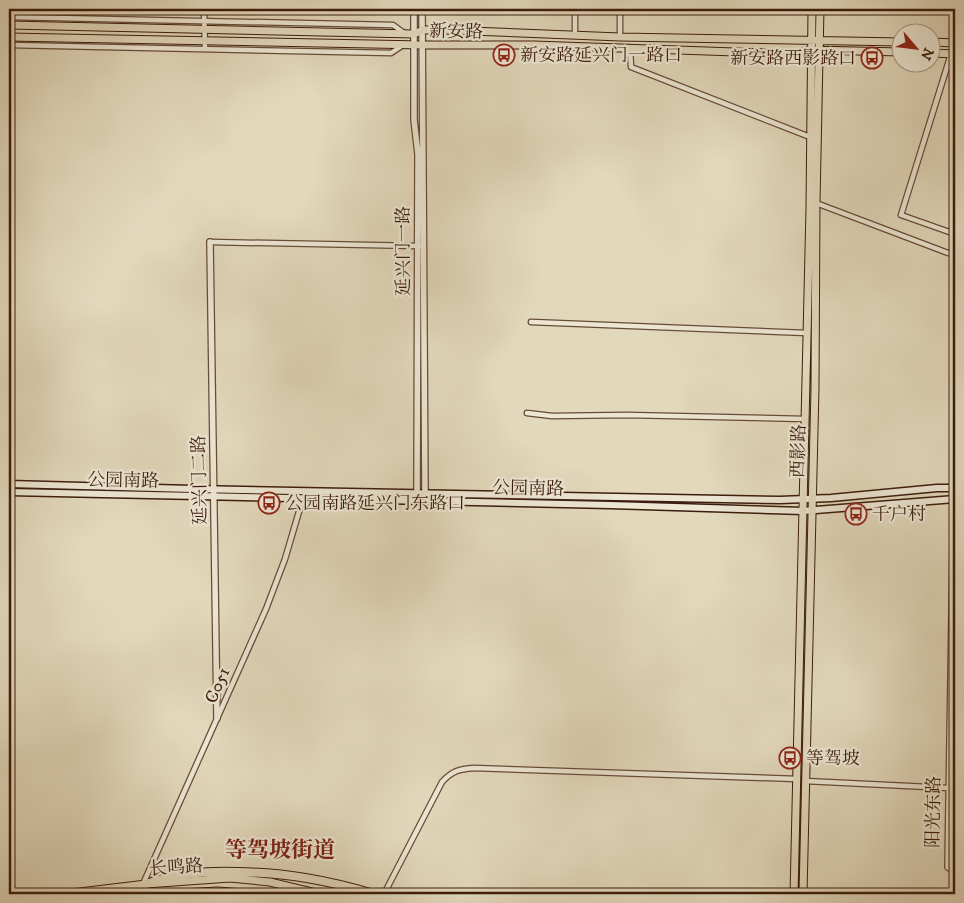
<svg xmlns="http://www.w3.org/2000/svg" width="964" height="903" font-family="'IM FELL DW Pica','Noto Serif SC',serif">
	<rect width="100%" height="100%" fill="#e2d8bc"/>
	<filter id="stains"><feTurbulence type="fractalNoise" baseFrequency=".004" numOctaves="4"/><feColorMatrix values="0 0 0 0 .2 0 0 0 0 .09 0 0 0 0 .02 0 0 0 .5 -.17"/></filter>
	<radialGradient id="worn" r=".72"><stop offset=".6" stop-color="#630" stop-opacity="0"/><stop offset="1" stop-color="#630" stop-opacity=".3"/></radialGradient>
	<!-- green -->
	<path fill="#b9bd8d" stroke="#7a6c4c" d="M280 9H398L395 12Z"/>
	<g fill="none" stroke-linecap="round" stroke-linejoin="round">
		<!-- minor casing -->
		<g stroke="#664b38" stroke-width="7">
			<path id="minor" d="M204 9 205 49
				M575 9V35
				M9 17 393 25 404 33
				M620 37V9
				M9 45 391 53 403 45
				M630 48 631 67 810 137
				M951 54 901 215 955 234
				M816 203 948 253
				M210 242 419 246
				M531 322 807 333
				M527 413 552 416 627 415 805 419
				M805 781 949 788
				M143 884 266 609 285 559 303 498
				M384 894 442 782C452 771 459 769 474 768L797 779"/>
		</g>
		<!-- tertiary casing -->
		<g stroke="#664b38" stroke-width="8">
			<path id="tertiary" d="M414 9V120L418 154 417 494
				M422 9 425 494
				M210 242 217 718
				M954 487 948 867 955 871"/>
		</g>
		<!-- secondary casing -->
		<g stroke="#3c1c0c" stroke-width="9">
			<path id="secondary" d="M9 484 192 489 780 500 831 498 937 488H955
				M9 492 610 505 803 511 955 499"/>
		</g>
		<!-- primary casing -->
		<g stroke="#3c1c0c" stroke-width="9">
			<path id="primary" d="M9 25 414 34 423 30H445L620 37 902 42
				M9 37 423 45H534L794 54 810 50 902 52
				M932 42 955 43
				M932 53 955 54
				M63 894 146 884 230 878 270 882 320 894
				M164 894 218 891 257 894
				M794 894 810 208 812 9
				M803 894 815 388 816 203 820 9"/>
		</g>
		<!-- trunk casing -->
		<g stroke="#3c1c0c" stroke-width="10">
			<path id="trunk" d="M146 884C178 873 204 871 238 872 287 873 327 880 374 894"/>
		</g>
		<!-- minor -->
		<use href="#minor" stroke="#ece6d3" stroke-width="4.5"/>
		<!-- tertiary -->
		<use href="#tertiary" stroke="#ece6d3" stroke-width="5.5"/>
		<!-- secondary -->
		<use href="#secondary" stroke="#ece6d3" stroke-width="6"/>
		<!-- primary -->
		<use href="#primary" stroke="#e2d8bc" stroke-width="7"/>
		<!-- trunk -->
		<use href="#trunk" stroke="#e2d8bc" stroke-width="8"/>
	</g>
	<!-- icons -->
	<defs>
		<g id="bus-ring" transform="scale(1.125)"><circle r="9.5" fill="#ece6d3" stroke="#8f2418" stroke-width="1.5"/><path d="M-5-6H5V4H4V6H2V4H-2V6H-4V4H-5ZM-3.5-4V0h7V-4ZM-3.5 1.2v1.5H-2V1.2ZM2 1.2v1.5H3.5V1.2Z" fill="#8f2418"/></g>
	</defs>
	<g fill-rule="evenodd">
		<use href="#bus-ring" x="504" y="55"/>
		<use href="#bus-ring" x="872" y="58"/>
		<use href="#bus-ring" x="269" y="503"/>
		<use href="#bus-ring" x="856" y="514"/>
		<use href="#bus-ring" x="790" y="758"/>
	</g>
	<g text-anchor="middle" stroke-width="4.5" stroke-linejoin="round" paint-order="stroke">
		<!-- street labels -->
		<g font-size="18" fill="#3c1c0c" stroke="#ece6d3">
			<text transform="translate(456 31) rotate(1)" y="6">新安路</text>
			<text transform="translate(403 251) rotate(-90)" y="6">延兴门一路</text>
			<text transform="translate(798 451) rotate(-88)" y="6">西影路</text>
			<text transform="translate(123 480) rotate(1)" y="6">公园南路</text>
			<text transform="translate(199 480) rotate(-91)" y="6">延兴门二路</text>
			<text transform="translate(528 488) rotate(1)" y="6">公园南路</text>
			<text transform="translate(217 685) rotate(-66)" y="6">C051</text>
			<text transform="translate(933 812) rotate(-89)" y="6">阳光东路</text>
			<text transform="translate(176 867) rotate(-4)" y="6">长鸣路</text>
		</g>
		<!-- poi labels -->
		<g font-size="18" fill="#3c1c0c" stroke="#ece6d3" text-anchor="start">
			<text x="520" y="61">新安路延兴门一路口</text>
			<text x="856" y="64" text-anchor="end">新安路西影路口</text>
			<text x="285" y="509">公园南路延兴门东路口</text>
			<text x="872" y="520">千户村</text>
			<text x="806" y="764">等驾坡</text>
		</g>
		<!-- district labels -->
		<g font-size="22" font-weight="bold" fill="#7a1f14" stroke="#ece6d3">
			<text x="280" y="857">等驾坡街道</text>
		</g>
	</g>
	<!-- margin -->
	<rect width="964" height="903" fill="none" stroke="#e2d8bc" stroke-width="30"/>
	<rect x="10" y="10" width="944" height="883" fill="none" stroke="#3c1c0c" stroke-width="2.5"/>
	<rect x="15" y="15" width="934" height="873" fill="none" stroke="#3c1c0c"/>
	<!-- north arrow -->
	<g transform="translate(916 48) rotate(118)"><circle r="24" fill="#ece6d3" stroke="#a69583"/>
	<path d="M0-4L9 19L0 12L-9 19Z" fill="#8f2418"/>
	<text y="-8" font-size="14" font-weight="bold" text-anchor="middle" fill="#3c1c0c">N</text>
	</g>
	<rect width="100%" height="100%" filter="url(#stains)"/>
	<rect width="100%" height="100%" fill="url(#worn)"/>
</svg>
